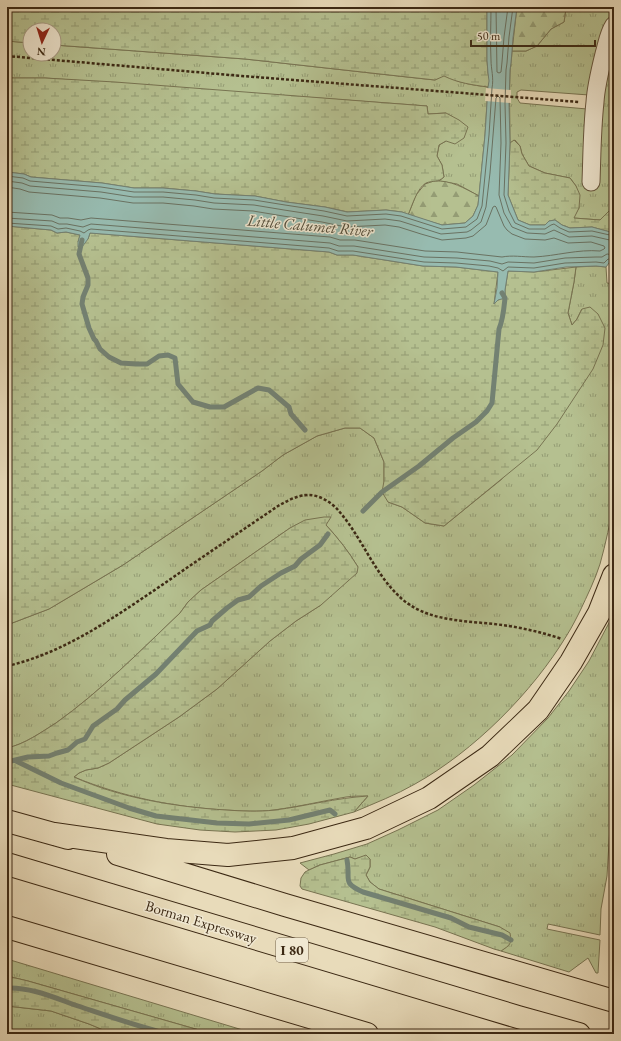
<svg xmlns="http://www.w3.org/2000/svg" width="621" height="1041" font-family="'EB Garamond',serif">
	<defs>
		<pattern id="grass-tufts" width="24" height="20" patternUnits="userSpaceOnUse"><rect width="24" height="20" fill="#b5c090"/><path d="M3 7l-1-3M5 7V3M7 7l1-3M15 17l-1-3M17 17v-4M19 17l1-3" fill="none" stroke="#949c74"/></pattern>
		<pattern id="forest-firs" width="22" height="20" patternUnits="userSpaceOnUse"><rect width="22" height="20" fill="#b5c090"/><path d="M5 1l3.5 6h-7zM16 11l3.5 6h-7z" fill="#949c74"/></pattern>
		<pattern id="wetland-marsh" width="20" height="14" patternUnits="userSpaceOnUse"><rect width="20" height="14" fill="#b5c090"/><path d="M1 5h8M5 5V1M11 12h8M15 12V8" fill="none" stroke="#949c74"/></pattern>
	</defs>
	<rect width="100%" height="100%" fill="#e8dbba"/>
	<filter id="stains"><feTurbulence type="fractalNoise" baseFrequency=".005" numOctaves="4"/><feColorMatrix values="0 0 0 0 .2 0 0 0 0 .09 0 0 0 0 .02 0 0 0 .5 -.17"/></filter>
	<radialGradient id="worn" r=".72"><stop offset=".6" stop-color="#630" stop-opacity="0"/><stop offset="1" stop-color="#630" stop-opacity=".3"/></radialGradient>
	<!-- grass -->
	<path fill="url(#grass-tufts)" stroke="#787452" d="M560 7H614V13L608 21 589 95 521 90 517 92V98L520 103 587 109 602 96 614 40V209L610 210 600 220 573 218 579 208 576 186 570 178 545 173 529 166 522 154 520 146 515 140 510 143C510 119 509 96 510 73 510 66 512 58 512 51H526L537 46 551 29 564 22 566 9Z
		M7 41 30 43V54H54V45L245 59 389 75 435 80 444 75C458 83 472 85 488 87L485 135 479 196 457 184 439 181 444 177 442 165 437 156 439 145 446 141V113L428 114 427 106 45 78H7Z
		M596 266 606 267 607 283 614 284V502C610 522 606 543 600 564 595 580 587 596 580 611 576 619 572 627 567 635 532 693 474 751 415 784 396 795 375 803 354 812L368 796C361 796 353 796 346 797 322 801 298 807 274 810 258 812 242 811 225 810 173 807 123 797 74 777L79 773 86 770 98 768 109 763 179 717 217 689 270 641 296 621 321 605 358 567C349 552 338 538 326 525L290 528 201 590 188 602 180 613C140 651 101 691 56 723 40 733 25 744 7 748V625L49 609 123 565 262 471 283 455 317 436 345 428H360L374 438 384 462V481L388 502 402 507 425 523 444 526 502 479 582 309 577 319 572 325 568 313 574 282 576 267Z
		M611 619 614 620V759L607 876 601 909 600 935 548 924 547 929 600 940 598 973H596L588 958 569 972 501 951 509 945 500 927 379 889 370 882 366 875 370 867V859L366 856 355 859 350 857 320 865 309 870 300 863 334 854 367 844 398 830 438 810 474 785 512 755 548 718 569 691 589 661Z
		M7 959 256 1034H213L28 981 7 976Z
		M7 1006 51 1011 89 1024 113 1034H7V1025L12 1029 7 1018Z"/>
	<!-- forest -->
	<path fill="url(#forest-firs)" stroke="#787452" d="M517 7H560L566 9 564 22 551 29 537 46 526 51H512Z
		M434 181C451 180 464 188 479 196L478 205 473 216 465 223 442 225 408 215 416 195 425 184Z"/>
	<!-- wetland -->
	<path fill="url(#wetland-marsh)" stroke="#787452" d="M7 7H487V60L488 73 490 81 488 87C473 85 458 83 444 76L435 80 389 75 245 59 54 45V30H30V43L7 41Z
		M7 78H45L115 82 427 106 428 114 446 113 459 120 468 127 464 138 455 144 446 141 439 145 437 156 442 165 444 177C437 183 434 180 426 183 417 188 412 206 408 215L402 212 386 210 348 212 325 207 286 202 255 196 215 194 196 191 163 188H134L102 183 31 177 24 174 7 172Z
		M514 140 520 146 522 154 529 166 545 173 570 178 576 186 580 195 579 208 574 218 600 220 610 210 614 209V233L592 227 570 228 562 225 555 220 549 221 545 225H530L518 220 508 195 510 143Z
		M7 226 51 230 57 233 66 232 80 235 78 242 88 239 90 233 329 252 337 255H353L423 266 456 267 498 272 494 304 498 300 505 297V290L508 271 534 272 576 267 574 282 568 313 572 325 577 319 582 309 590 307 598 314 605 328 603 345 593 369 557 424 537 450 444 526 425 523 402 507 388 502 382 492 384 481V462L374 438 360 428H345L317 436 283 455 262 471 123 565 49 609 7 625Z
		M324 517H331L326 525C338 538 349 552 358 567L357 573 321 605 296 621 270 641 217 689 179 717 109 763 98 768 86 770 79 773 74 777C120 798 176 807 226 810 242 811 258 812 275 810 306 806 336 798 368 796L354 812 309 824 276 830 235 832 200 830 157 824 7 784V748C25 744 40 733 56 723 101 691 140 651 180 613L188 602 201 590 290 528 305 520Z
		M366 855 370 859V867L366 875 370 882 379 889 500 927 510 933C512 944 510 945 501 951L494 949 435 927 302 889 300 886 301 878 305 872 309 870 320 865 350 857 355 859Z
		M7 976 28 981 213 1034H113L89 1024 51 1011 7 1006Z"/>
	<!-- water -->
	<path fill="#97bbb0" stroke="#738172" d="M487 7H517L513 38 511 63 510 70 509 103 510 143 508 195 518 220 530 225H545L549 221 555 220 562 225 570 228 592 227 614 233V264L609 263 606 267 596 266 566 267 534 272 508 271 505 290V298L498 300 494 304 497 288 498 272 456 267 423 266 353 255H337L329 252 90 233 88 239 82 247H78V242L80 235 66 232 57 233 51 230 7 226V172L24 174 31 177 102 183 134 188H163L196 191 215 194 255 196 286 202 325 207 347 212 386 210 402 212 442 225 465 223 473 216 478 205 485 135 488 87 489 81 488 73 487 60Z"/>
	<!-- pier -->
	<path fill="#e8dbba" d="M486 88 511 90V103L485 101Z"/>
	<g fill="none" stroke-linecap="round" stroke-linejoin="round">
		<!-- shore -->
		<path stroke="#6a7262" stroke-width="1" d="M496 7 497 72 499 73 501 72 502 62 504 37 508 7
			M513 7 509 37 507 63 506 70 505 103 506 143 504 195 509 211 515 223 529 229H545L551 225 554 224 560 228 569 232 592 231 614 236
			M7 176 23 178 30 181 101 187 134 192H163L196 195 214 198 254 200 285 205 324 211 347 216 386 214 401 216 442 229 466 227 477 219 482 206 489 135 492 88C494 78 491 69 491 60 490 42 491 25 491 7
			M7 181 22 183 30 186 101 192 133 197H163L195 200 214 203 254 205 284 210 323 216 347 221 385 219 400 221 441 234 467 232 471 230 481 222 486 207 490 173 496 98 498 96 500 98 501 143 499 195 504 213 512 227 527 233 545 234 554 230 569 237 592 236 614 241
			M7 187 20 189 29 192 100 198 133 203H163L194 206 213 209 253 211 283 216 322 222 346 227 385 225 399 227 421 234 442 240 466 238 473 236 486 225 493 207 495 206 496 207 504 226 507 230 512 234 525 239 545 240 554 238 568 243 591 242 604 246 605 248 604 249 600 251C578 249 556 256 534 257 523 257 512 255 502 257L457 252 425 251 355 240H340L330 237 91 218 81 220 68 218H60L52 215 7 212
			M7 218 52 221 59 224H67L83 227 91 224 330 243 339 246H354L424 257 457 258 490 261 502 264 508 262 534 263 565 258 596 257H602L607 254 614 255
			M7 223 51 226 58 229 66 228 80 231 84 233 88 230 91 229 329 248 338 251H353L424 262 456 263 489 266 498 268 503 271 508 267 534 268 565 263 596 262 604 263 608 259 614 260"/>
		<!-- stream -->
		<path stroke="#738172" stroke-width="5" d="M82 240 79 254 88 278V285L83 297 82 304 89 328 94 339 96 341 100 349 109 357 121 363 136 364H147L159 356 168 355 175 358 178 384 193 402 210 407H224L258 388 269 390 289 407 291 414 305 430
			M363 511 382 492 419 466 453 438 476 422 487 411 492 403 499 329C503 320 504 308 505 298L502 293
			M16 761 61 783 129 808 156 816 217 823 249 824 289 820 330 810 335 814
			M7 762 28 757 49 756 57 753 68 750 77 742 85 739 93 726 117 709 125 700 156 674 197 631 210 625 212 621 227 608 238 600 249 597 261 586 281 573 295 566 301 559 320 545 328 534
			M347 860C351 880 341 882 363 892L451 918 469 927 502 935 511 940
			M7 988C31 987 55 998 78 1006 108 1016 139 1027 169 1034"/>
		<!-- minor casing -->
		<g stroke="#67563e" stroke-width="19">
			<path id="minor" d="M591 182C592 155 592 129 595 102 596 86 600 70 604 54 607 44 608 34 614 25"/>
		</g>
		<!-- highway casing -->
		<g stroke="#3c2914" stroke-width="24">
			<path id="highway" d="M7 821 68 838
				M54 834 166 850 228 855 293 848 366 828 429 798 490 756 538 710 571 662 599 613 614 575
				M118 854 285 905 614 1001
				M7 864 518 1017 579 1034
				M7 927 367 1034"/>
		</g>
		<!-- path -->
		<path stroke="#3c2914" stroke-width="2.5" stroke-dasharray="3 2" stroke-linecap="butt" d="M7 56 242 76 579 102
			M7 666C65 653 116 616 165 583 202 557 240 532 278 506 287 501 297 495 309 495 319 495 331 502 338 510 362 537 374 574 402 599 431 624 472 620 509 626 527 629 544 633 562 639"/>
		<!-- minor -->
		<use href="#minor" stroke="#f0e8d2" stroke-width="17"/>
		<!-- highway -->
		<use href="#highway" stroke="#e8dbba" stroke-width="22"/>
	</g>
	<g text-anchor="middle" stroke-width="3" stroke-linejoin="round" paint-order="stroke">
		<!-- shield labels -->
		<rect fill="#f0e8d2" stroke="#72624d" stroke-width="1" x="276" y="938" width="32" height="24" rx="3"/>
		<g font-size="14" font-weight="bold" fill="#3c2914">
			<text x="292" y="955">I 80</text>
		</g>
		<!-- street labels -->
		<g font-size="15" fill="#3c2914" stroke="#f0e8d2">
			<text transform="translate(201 922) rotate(17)" y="5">Borman Expressway</text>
		</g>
		<!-- water labels -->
		<g font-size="16" font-style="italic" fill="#534e3b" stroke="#f0e8d2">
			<text transform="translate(310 225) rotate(5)" y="6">Little Calumet River</text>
		</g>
	</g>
	<!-- margin -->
	<rect width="621" height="1041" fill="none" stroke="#e8dbba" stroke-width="24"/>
	<rect x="8" y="8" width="605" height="1025" fill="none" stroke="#3c2914" stroke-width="2"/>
	<rect x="12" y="12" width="597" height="1017" fill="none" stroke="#3c2914"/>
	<!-- north arrow -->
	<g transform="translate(42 42) rotate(184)"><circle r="19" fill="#f0e8d2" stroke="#a89c86"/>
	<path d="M0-3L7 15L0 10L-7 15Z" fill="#8f2418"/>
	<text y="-6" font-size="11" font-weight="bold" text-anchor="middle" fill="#3c2914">N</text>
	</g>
	<!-- scale -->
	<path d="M471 40v6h124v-6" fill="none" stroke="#3c2914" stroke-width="2"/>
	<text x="477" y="40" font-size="12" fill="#3c2914" stroke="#f0e8d2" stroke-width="3" paint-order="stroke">50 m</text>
	<rect width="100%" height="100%" filter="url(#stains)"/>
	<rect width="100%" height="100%" fill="url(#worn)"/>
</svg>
